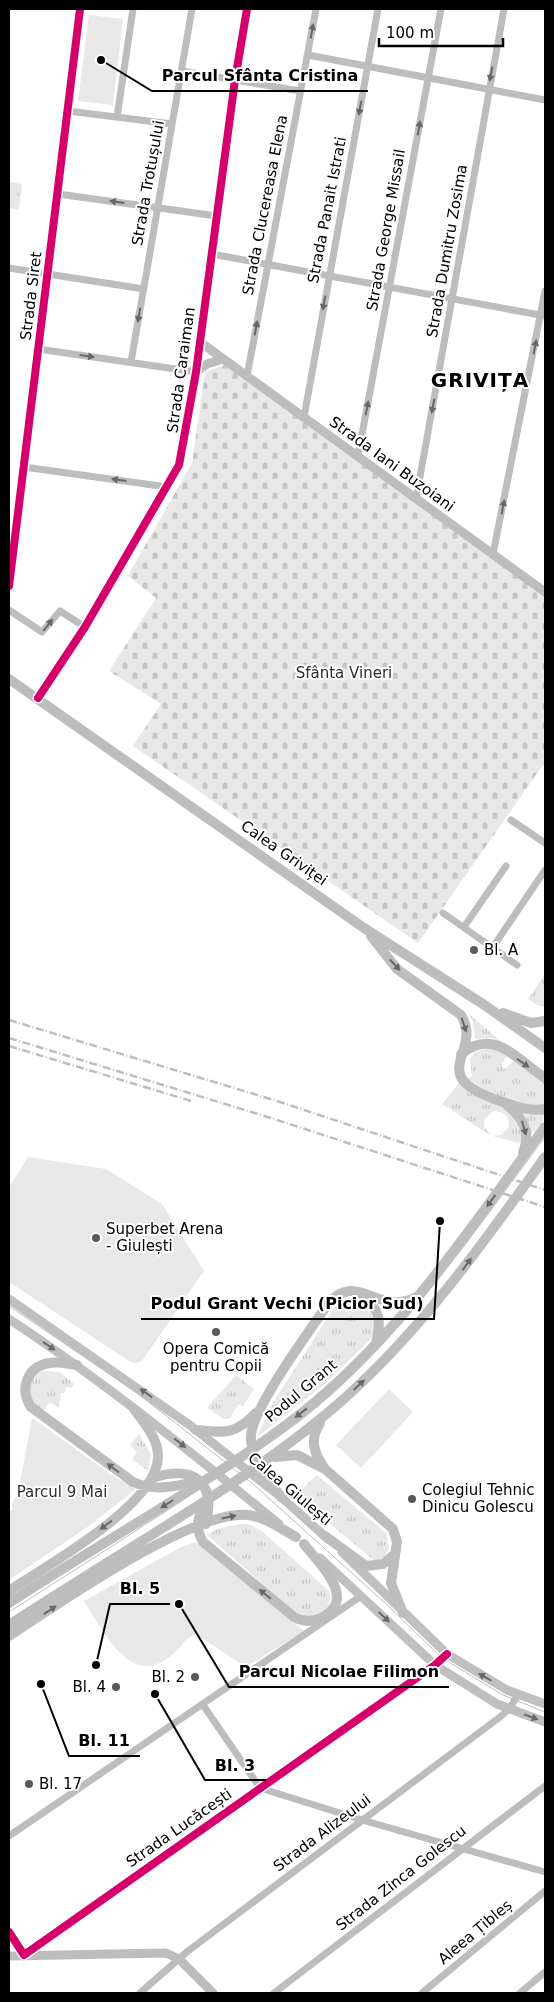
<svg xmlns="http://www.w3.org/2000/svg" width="554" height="2002" font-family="'DejaVu Sans',sans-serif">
	<defs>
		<pattern id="grass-tufts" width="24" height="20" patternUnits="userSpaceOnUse" patternTransform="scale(1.25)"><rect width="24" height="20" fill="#e8e8e8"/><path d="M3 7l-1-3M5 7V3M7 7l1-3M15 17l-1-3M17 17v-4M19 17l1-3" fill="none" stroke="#c5c5c5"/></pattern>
		<pattern id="cemetery-stones" width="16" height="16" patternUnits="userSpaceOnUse" patternTransform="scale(1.25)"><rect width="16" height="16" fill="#e8e8e8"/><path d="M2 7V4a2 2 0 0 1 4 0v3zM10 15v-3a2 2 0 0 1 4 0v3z" fill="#c5c5c5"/></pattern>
	</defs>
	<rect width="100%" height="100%" fill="#fff"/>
	<!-- grass -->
	<path fill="url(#grass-tufts)" d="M9 182 22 184 19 210 9 208Z
		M545 974V1006H539L528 999Z
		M468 1013 503 1043 492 1038 475 1039 473 1021Z
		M494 1047 507 1056 501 1066 505 1069 514 1061 545 1083C545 1118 549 1124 518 1143L493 1136 501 1135 509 1127C510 1117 504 1111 494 1111L485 1118 484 1126 490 1135 442 1104 459 1083 472 1076 470 1059 475 1052Z
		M350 1301 366 1304C374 1316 377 1325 371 1339L325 1384 257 1437 272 1404 334 1308 342 1302Z
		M44 1371 59 1372 74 1384 72 1388 66 1387 64 1393H61L59 1408 50 1402 42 1413C28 1402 23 1378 44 1371Z
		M236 1375 254 1389 243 1406 238 1404 230 1418 224 1419 207 1408Z
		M139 1434 151 1454 148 1471 132 1459 137 1452 130 1446Z
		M317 1475 386 1533 389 1549 384 1557 376 1561 372 1559 296 1495Z
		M240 1524H248L262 1531 329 1591C334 1605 322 1619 306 1617 302 1616 298 1613 294 1612L207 1535 217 1529Z"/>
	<!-- cemetery -->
	<path fill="url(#cemetery-stones)" d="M224 365 545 596V762L418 943 133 746 161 704 109 671 156 598 128 576 192 463 205 372Z"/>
	<!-- park -->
	<path fill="#e8e8e8" d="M89 15 123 19 113 105 78 101Z
		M28 1157 106 1169 162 1204 204 1271 142 1361 134 1363 129 1361 9 1282V1187Z
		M389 1389 413 1412 361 1468 336 1445Z
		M32 1418 112 1475 136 1489 89 1526 9 1580V1512L12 1510V1503L18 1493Z
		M195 1542 304 1631 246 1667 197 1635C186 1635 182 1647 174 1653 131 1693 104 1631 84 1601L181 1547Z"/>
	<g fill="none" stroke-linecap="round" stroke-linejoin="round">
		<!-- minor -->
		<path stroke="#bdbdbd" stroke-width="7" d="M308 55 545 100
			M182 71 300 91
			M68 111 172 124
			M117 117 133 9
			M58 194 217 216
			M212 254 545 316
			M9 268 144 289
			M38 349 196 372
			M131 362 192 9
			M247 376 316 9
			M304 417 378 9
			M358 456 441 9
			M24 467 167 487
			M416 499 504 9
			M493 554 545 291
			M9 586 80 9
			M9 610 42 632 60 611 85 627
			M511 820 545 843
			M443 913 517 965
			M464 927 506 866
			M493 947 545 870
			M203 1705 260 1788 362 1820 545 1872
			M9 1836 361 1596
			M9 1932 24 1955 435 1665 447 1654
			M140 1993 188 1951 500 1717 509 1709 518 1695
			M274 1993 545 1786
			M422 1993 545 1891
			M520 1993 545 1972"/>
		<!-- tertiary -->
		<path stroke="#bdbdbd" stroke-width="9" d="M200 342 545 592
			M196 372 207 364 223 359
			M38 698 85 627 179 465 196 372 235 80 247 9
			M9 1956 166 1953 179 1959 213 1993"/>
		<!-- secondary -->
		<path stroke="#bfbfbf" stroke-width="9" d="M9 1299 191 1426 281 1497 329 1540
			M9 1319C103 1381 191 1452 279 1524
			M342 1552 447 1654 507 1690 545 1704
			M320 1558 435 1665 497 1704 545 1722"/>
		<!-- primary -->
		<path stroke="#bdbdbd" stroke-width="10" d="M9 679 364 928 486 1006 545 1048
			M371 936 397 969 461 1015C484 1053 422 1075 500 1101 514 1106 530 1112 545 1109
			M503 1013 531 1023 545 1021
			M461 1054C494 1027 516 1059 545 1078
			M507 1105C524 1119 531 1132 523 1153
			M363 1296C381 1309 381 1323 376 1343
			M77 1365C68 1364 59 1361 50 1363 27 1366 19 1389 31 1407L133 1482C156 1492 176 1486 199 1481
			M320 1423C309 1440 314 1453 325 1469
			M196 1430C225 1433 235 1435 256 1413
			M275 1457 297 1455 325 1469 393 1529 397 1542 391 1583 403 1613
			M152 1478C193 1465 216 1480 206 1524
			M281 1497C269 1480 253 1462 251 1440 247 1415 309 1332 325 1308 355 1266 377 1318 417 1297
			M208 1502C197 1514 195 1528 203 1542L294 1617C303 1622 312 1622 321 1618 359 1599 319 1564 304 1544
			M325 1536 366 1566 383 1564 395 1554
			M9 1591C46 1566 159 1504 158 1456 158 1438 144 1423 134 1409
			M9 1603C52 1575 96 1548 140 1521 200 1484 261 1447 315 1402 408 1324 474 1223 545 1127
			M9 1625C69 1586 130 1549 191 1510 245 1476 298 1440 346 1397 424 1327 484 1242 545 1157
			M9 1636C57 1605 193 1509 248 1515 265 1517 280 1528 296 1537"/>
		<!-- tram -->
		<path stroke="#bdbdbd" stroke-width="1" d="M9 1306 136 1392 253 1484 383 1601 442 1658 503 1695 545 1712
			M9 1612C79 1567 149 1523 218 1477 254 1453 291 1430 323 1402 411 1326 476 1229 545 1137"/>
		<!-- rail -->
		<path stroke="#bdbdbd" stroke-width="2.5" stroke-dasharray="8 2.5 1 2.5" stroke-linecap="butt" d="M9 1020 277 1101 545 1190
			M9 1038 271 1118 545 1207
			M9 1046 191 1101"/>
		<!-- cycleway casing -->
		<g stroke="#fff" stroke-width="11">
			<path id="cycleway" d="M9 586 80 9
				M38 698 85 627 179 465 196 372 235 80 247 9
				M9 1932 24 1955 435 1665 447 1654"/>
		</g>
		<!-- cycleway -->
		<use href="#cycleway" stroke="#d6006c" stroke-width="8"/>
	</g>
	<!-- one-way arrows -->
	<defs><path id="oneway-solid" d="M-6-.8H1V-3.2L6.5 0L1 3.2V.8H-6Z" transform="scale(1.25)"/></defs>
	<g fill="#686868">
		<use href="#oneway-solid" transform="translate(312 31) rotate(-80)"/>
		<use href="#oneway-solid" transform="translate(491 74) rotate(101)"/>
		<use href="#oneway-solid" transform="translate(360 108) rotate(100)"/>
		<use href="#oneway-solid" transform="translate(419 128) rotate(-80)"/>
		<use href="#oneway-solid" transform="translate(117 202) rotate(-172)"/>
		<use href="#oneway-solid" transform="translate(324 303) rotate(100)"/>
		<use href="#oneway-solid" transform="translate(139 315) rotate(100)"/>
		<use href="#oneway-solid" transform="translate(256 328) rotate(-80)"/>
		<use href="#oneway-solid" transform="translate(535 347) rotate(-79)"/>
		<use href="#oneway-solid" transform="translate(87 356) rotate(8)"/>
		<use href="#oneway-solid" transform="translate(433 406) rotate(101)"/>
		<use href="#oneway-solid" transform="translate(367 408) rotate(-79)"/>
		<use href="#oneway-solid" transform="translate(119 480) rotate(-172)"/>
		<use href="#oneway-solid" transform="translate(503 507) rotate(-79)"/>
		<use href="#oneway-solid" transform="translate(48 625) rotate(-52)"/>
		<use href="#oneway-solid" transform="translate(395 965) rotate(47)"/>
		<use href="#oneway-solid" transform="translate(464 1025) rotate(72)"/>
		<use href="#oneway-solid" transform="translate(523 1063) rotate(35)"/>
		<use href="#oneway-solid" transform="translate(524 1128) rotate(74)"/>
		<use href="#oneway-solid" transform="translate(491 1201) rotate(126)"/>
		<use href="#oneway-solid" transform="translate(467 1264) rotate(-54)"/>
		<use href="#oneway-solid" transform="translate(359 1385) rotate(-43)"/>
		<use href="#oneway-solid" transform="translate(301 1413) rotate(142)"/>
		<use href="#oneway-solid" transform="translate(113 1468) rotate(-143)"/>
		<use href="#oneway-solid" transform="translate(167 1504) rotate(148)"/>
		<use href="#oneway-solid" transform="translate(229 1517) rotate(-12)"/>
		<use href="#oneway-solid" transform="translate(106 1525) rotate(143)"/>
		<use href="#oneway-solid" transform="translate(265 1594) rotate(-141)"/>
		<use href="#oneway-solid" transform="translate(50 1610) rotate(-33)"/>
	</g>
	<g fill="#696969">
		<use href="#oneway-solid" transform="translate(49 1346) rotate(34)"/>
		<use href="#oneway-solid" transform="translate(146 1393) rotate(-144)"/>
		<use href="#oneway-solid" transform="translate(180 1443) rotate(38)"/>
		<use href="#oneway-solid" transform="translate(384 1617) rotate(43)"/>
		<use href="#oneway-solid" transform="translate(485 1677) rotate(-150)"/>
		<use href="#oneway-solid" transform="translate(531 1717) rotate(20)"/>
	</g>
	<!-- markers -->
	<g fill="#595959" stroke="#fff" stroke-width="2">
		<circle cx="474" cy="950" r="5"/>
		<circle cx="96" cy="1238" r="5"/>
		<circle cx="216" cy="1332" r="5"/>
		<circle cx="412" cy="1499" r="5"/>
		<circle cx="195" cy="1677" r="5"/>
		<circle cx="116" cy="1687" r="5"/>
		<circle cx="29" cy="1784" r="5"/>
	</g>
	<g text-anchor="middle" stroke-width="4" stroke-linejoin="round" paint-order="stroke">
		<!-- street labels -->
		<g font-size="15" fill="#000" stroke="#fff">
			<text transform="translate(148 183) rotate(-80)" y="5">Strada Trotușului</text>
			<text transform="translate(265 205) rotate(-79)" y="5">Strada Clucereasa Elena</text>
			<text transform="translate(327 210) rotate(-79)" y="5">Strada Panait Istrati</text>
			<text transform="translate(386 230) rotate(-80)" y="5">Strada George Missail</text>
			<text transform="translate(447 251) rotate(-80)" y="5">Strada Dumitru Zosima</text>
			<text transform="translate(31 296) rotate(-83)" y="5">Strada Siret</text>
			<text transform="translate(181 370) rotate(-82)" y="5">Strada Caraiman</text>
			<text transform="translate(392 464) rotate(36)" y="5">Strada Iani Buzoiani</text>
			<text transform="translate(284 853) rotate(35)" y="5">Calea Griviței</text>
			<text transform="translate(301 1391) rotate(-40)" y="5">Podul Grant</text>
			<text transform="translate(290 1489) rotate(40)" y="5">Calea Giulești</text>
			<text transform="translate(179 1828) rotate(-35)" y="5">Strada Lucăcești</text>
			<text transform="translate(322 1833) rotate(-37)" y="5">Strada Alizeului</text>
			<text transform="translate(401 1878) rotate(-38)" y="5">Strada Zinca Golescu</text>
			<text transform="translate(475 1932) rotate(-40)" y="5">Aleea Țibleș</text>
		</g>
		<!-- park labels -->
		<g font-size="15" fill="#2c2c2c" stroke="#fff">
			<text x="344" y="678">Sfânta Vineri</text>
			<text x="62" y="1497">Parcul 9 Mai</text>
		</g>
		<!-- poi labels -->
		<g font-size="15" fill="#000" stroke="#fff" text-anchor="start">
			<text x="484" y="955">Bl. A</text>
			<text x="106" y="1234">Superbet Arena<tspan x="106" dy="17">- Giulești</tspan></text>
			<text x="216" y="1354" text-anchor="middle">Opera Comică<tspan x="216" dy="17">pentru Copii</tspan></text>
			<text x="422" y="1495">Colegiul Tehnic<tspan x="422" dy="17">Dinicu Golescu</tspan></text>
			<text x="185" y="1682" text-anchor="end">Bl. 2</text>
			<text x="106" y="1692" text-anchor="end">Bl. 4</text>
			<text x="39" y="1789">Bl. 17</text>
		</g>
		<!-- district labels -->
		<g font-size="20" font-weight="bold" letter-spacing="1" fill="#000" stroke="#fff">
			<text x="480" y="387">GRIVIȚA</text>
		</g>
	</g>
	<!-- callouts -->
	<path fill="none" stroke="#000" stroke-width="2" d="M101 60L152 91H368M440 1221L434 1319H141M96 1665L110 1604H170M179 1604L229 1687H449M41 1684L69 1756H140M155 1694L205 1780H266"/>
	<g fill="#000" stroke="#fff" stroke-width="2">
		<circle cx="101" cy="60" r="5"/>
		<circle cx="440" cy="1221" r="5"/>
		<circle cx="96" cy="1665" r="5"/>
		<circle cx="179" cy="1604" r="5"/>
		<circle cx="41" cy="1684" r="5"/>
		<circle cx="155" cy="1694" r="5"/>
	</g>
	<g font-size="16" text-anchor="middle" font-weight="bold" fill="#000" stroke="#fff" stroke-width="4" stroke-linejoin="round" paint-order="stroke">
		<text x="260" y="81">Parcul Sfânta Cristina</text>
		<text x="287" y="1309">Podul Grant Vechi (Picior Sud)</text>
		<text x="140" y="1594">Bl. 5</text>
		<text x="339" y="1677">Parcul Nicolae Filimon</text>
		<text x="104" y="1746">Bl. 11</text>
		<text x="235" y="1771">Bl. 3</text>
	</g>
	<!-- border -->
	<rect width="554" height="2002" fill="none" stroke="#000000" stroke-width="20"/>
	<!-- scale -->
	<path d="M379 38v8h124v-8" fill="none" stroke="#000000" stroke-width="2.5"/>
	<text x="386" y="38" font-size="15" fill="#000000" stroke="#ffffff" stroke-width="4" paint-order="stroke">100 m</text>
</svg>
